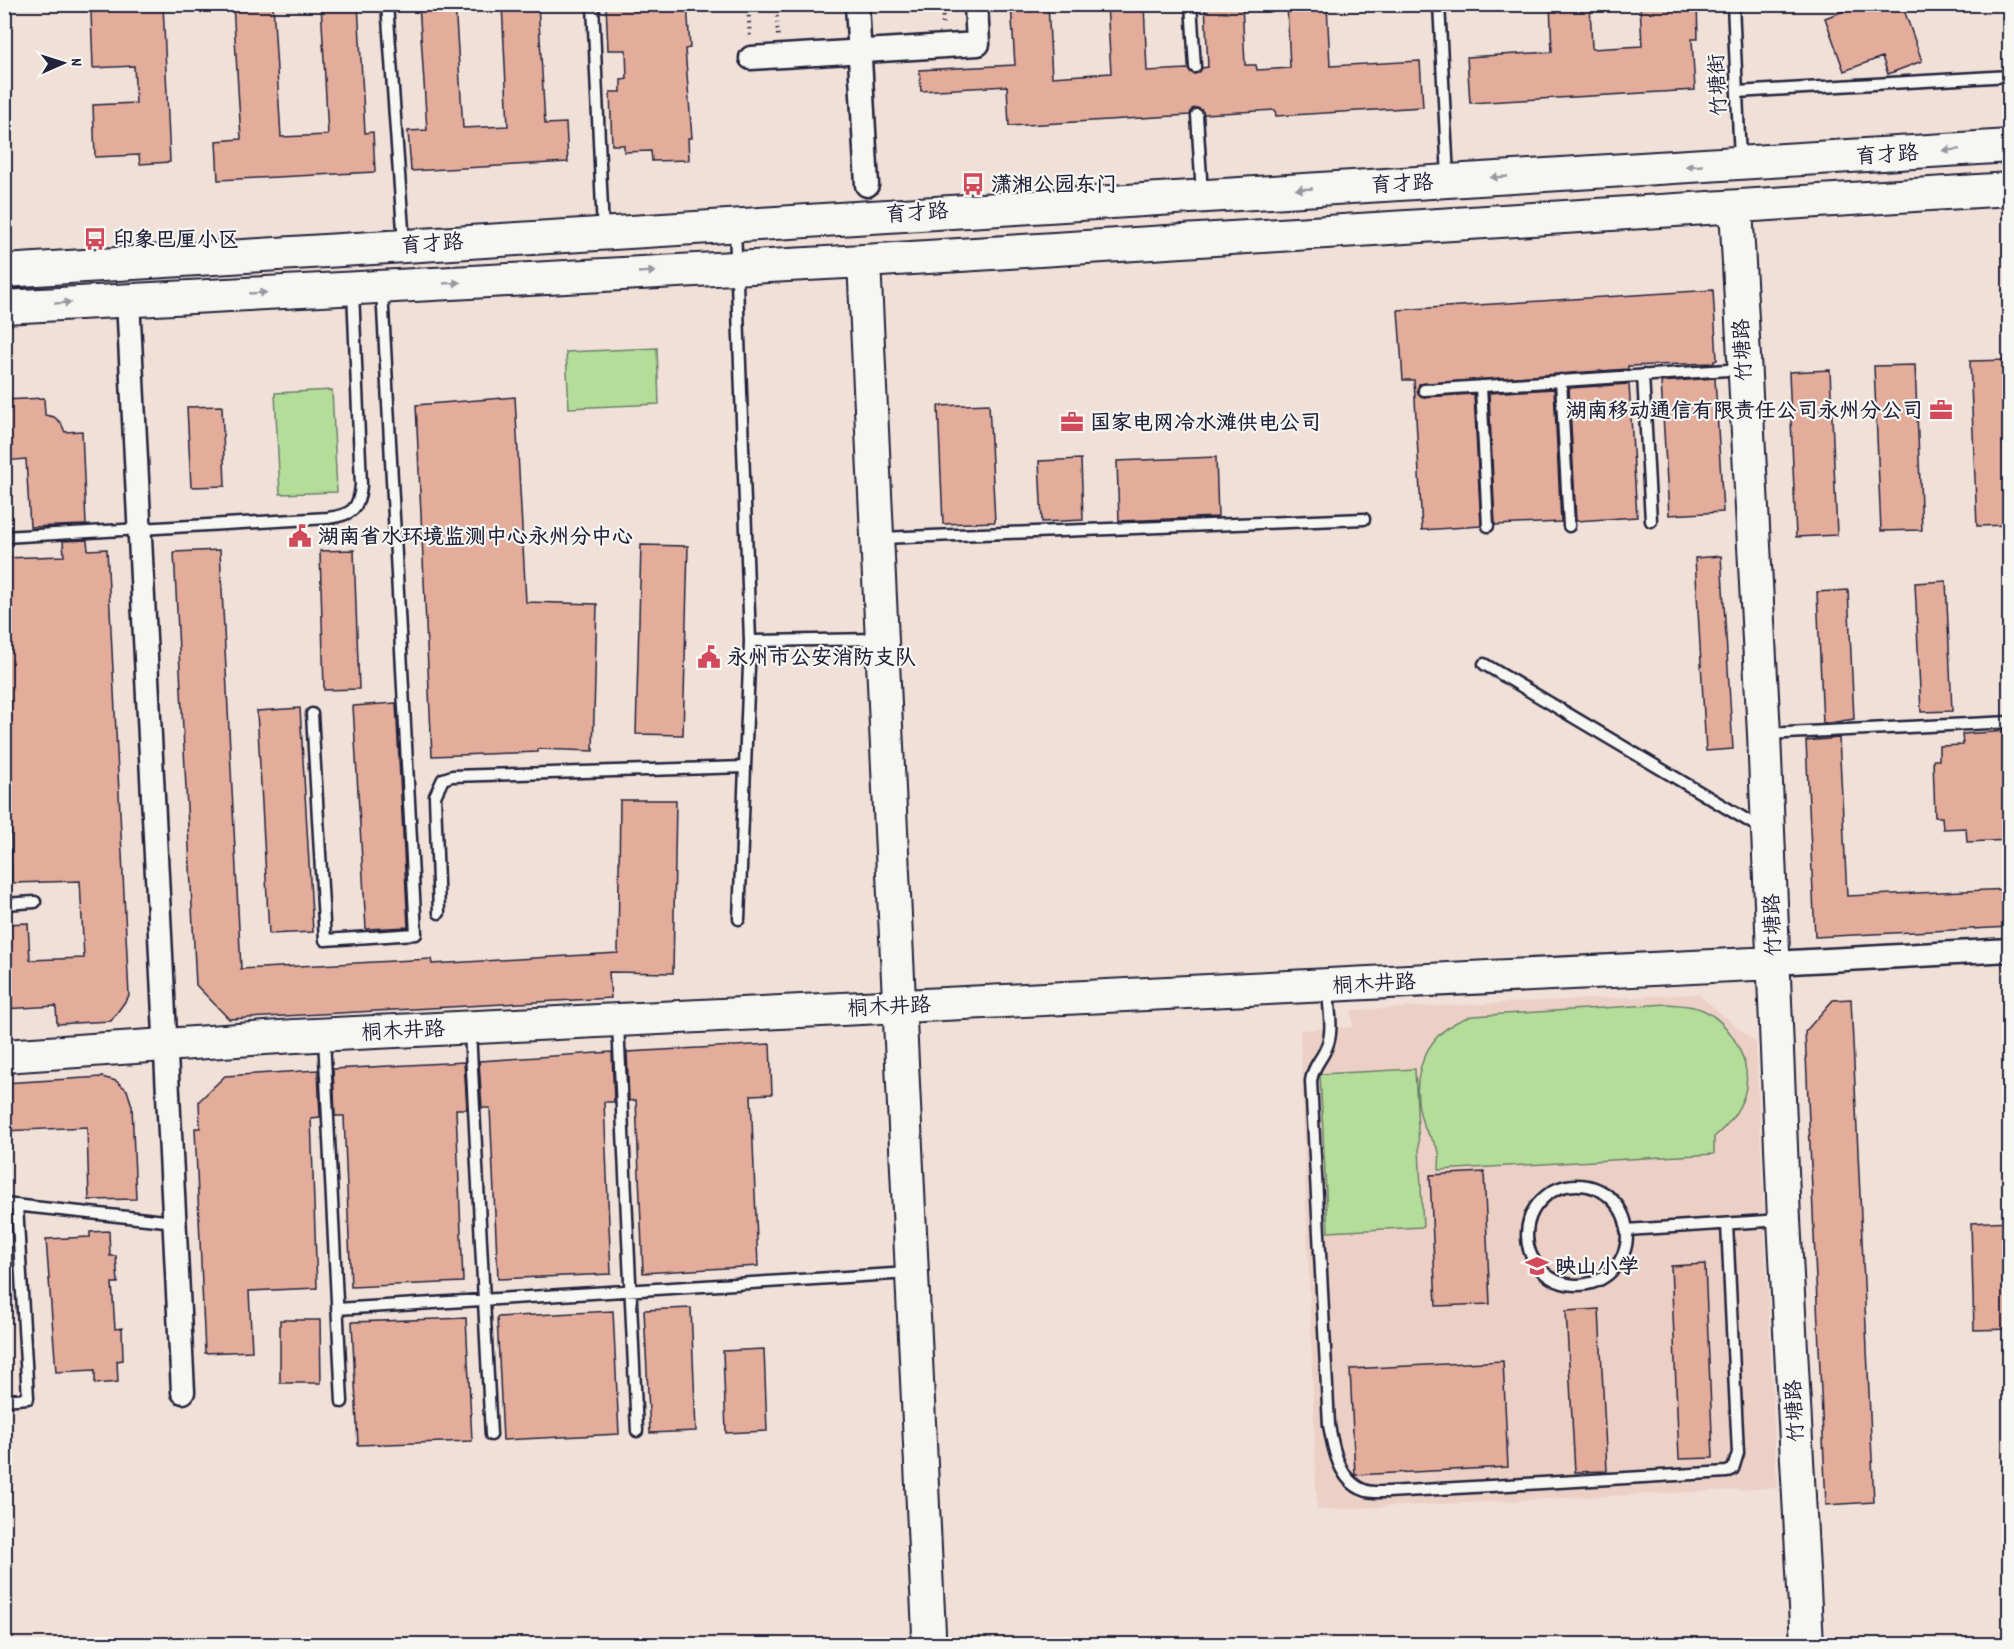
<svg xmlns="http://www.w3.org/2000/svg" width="2014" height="1649" font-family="Dekko,'LXGW WenKai TC',sans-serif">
	<rect width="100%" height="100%" fill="#f0e0d8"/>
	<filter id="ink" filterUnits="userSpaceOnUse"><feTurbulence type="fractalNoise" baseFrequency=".0167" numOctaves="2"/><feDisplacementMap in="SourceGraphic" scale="12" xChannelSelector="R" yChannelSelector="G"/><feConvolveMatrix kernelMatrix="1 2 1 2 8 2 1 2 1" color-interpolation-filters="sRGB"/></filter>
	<g filter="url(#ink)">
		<!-- built -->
		<path fill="#ecd0c6" d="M1698 994 1756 1043 1777 1488 1317 1510 1300 1030 1352 1027V1010Z"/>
		<!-- green -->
		<path fill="#b4dd99" stroke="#6b806a" stroke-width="1.5" d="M657 348 659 404 569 408 566 352Z
			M332 390 337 492 280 494 275 393Z
			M1667 1004C1679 1005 1692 1005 1703 1010 1732 1024 1754 1065 1744 1096 1738 1113 1727 1126 1714 1137V1154L1439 1170C1439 1164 1440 1157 1439 1152 1436 1142 1426 1134 1423 1124 1408 1078 1424 1030 1472 1016Z
			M1415 1069 1423 1227 1328 1232 1320 1074Z"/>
		<!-- building -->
		<path fill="#e3ac9b" stroke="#22223b" stroke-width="1.5" d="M131 4H163L170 162 140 164 139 155 95 157 93 105 136 103 134 66 93 68 91 12 131 10Z
			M233 4H273L281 137 328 135 321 4H358L365 133 373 132 375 172 218 180 216 141 241 139Z
			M419 4H455L463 128 508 126 502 4H538L545 124 566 123 568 162 411 171 408 131 427 130Z
			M606 4H687L690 48 685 49 692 138H688L689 160 652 161 651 151 624 152V145H612L610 92H621V80L627 79 626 50H608Z
			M1011 4H1048L1052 77 1111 73 1107 4H1144L1147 71 1188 69 1195 74 1202 68 1208 67 1205 4H1242L1245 65H1256L1257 70 1290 68 1287 4H1327L1330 66 1420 61 1423 107 1276 116 1275 110 1204 114 1197 108 1192 109 1190 115 1009 126 1007 86 921 91 919 70 1015 65Z
			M1550 4H1590L1592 49 1642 46 1640 4H1697L1698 39H1692L1695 90 1470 103 1467 57 1552 52Z
			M1862 4H1902L1922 61 1888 74 1882 57 1844 71 1825 18Z
			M1713 290 1717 360 1714 361V363L1628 366V369L1419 384 1418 394 1424 397 1474 394 1481 526 1422 530 1414 380H1403L1398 310Z
			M2010 360V525L1977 526 1970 361Z
			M1915 365 1922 530 1881 531 1874 366Z
			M1830 370 1837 535 1796 537 1789 372Z
			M1715 378 1723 512 1669 515 1661 382Z
			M1629 384 1637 517 1576 521 1569 388Z
			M1554 389 1561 522 1495 525 1489 393Z
			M515 397 526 602 597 604 593 751 538 749V752L432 756 416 405Z
			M44 398 45 415 54 417 61 423 65 432 82 431 86 525 30 527 26 459 4 461V400Z
			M989 404 995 522 943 524 938 406Z
			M222 406 225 486 191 487 187 407Z
			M1216 457 1218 517 1119 521 1117 461Z
			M1081 459 1083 520 1042 522 1039 461Z
			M87 540 88 550 107 549 129 996 111 1021 57 1024 56 1006 4 1009V924L28 923 30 960 84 958 80 881 12 883 4 558 64 556 63 541Z
			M641 545 688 546 683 735 636 734Z
			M220 550 241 969 431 959 432 964 618 953 620 800H676L673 973 609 972 611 998 229 1019 196 985 174 552Z
			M354 550 359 689 324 690 320 551Z
			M1721 556 1733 749 1706 751 1695 558Z
			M1946 581 1952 711 1921 712 1915 583Z
			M1848 590 1854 719 1823 724 1817 592Z
			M396 703 408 927 366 929 353 706Z
			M300 708 313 932 269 934 257 711Z
			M2009 731 2010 840 1967 842 1966 828 1943 829 1942 817H1935L1933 760H1939V746L1963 745 1962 734Z
			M1839 738 1847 896 2010 889V927L1815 937 1806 741Z
			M1851 999 1874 1502 1826 1505 1805 1032 1833 1000Z
			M770 1044 772 1094 751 1095 758 1266 643 1273 636 1100 629 1101 627 1052Z
			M612 1052 614 1102H604L611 1274 498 1279 490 1108H482L479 1061Z
			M464 1062 467 1109H456L463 1282 351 1287 344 1116H335L333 1069Z
			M318 1070 320 1117 311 1118 317 1288 249 1291 252 1351 205 1353 195 1128H200L199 1101 225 1076Z
			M102 1077 116 1081 127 1090 132 1106 136 1199 89 1200 87 1127 4 1131V1083Z
			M1484 1172 1490 1304 1436 1306 1430 1175Z
			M2010 1221V1329L1974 1330 1971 1223Z
			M109 1231 110 1256H116L118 1283H112L115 1329 122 1328 123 1360 117 1361 118 1382 95 1384V1370L56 1372 46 1239 90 1237V1232Z
			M1705 1264 1713 1458 1679 1459 1671 1266Z
			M691 1308 696 1431 650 1433 644 1310Z
			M1599 1309 1607 1471 1575 1472 1566 1311Z
			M613 1311 619 1434 503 1440 497 1317Z
			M466 1318 472 1441 358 1445 352 1322Z
			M280 1320H320L321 1383H280Z
			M764 1349 767 1431 726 1433 723 1351Z
			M1503 1361 1508 1467 1355 1475 1350 1369Z"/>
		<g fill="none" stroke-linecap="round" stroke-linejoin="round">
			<!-- lane casing -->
			<g stroke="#22223b" stroke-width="15">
				<path id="lane" d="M387 4 404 244
					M593 4 603 232
					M1191 4 1195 67
					M1439 4 1448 177
					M1733 4 1740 160
					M1737 92 2010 76
					M1197 115 1202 194
					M1643 375 1651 521
					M1561 380 1569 526
					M1481 386 1488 526
					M1424 390 1743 369
					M4 537 328 518C351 515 359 510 361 485L353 291
					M881 538 1364 519
					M750 641 879 639
					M1484 664 1762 829
					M312 714 325 940 416 934 382 290
					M1767 734 2010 722
					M4 904 35 902
					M439 913 435 796 443 779 452 776 745 767 750 641 735 227
					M739 919 745 767
					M1328 988C1328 1005 1334 1030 1327 1046 1322 1060 1313 1065 1311 1081L1329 1425C1333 1448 1339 1481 1364 1490 1370 1493 1381 1492 1388 1492L1727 1472 1733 1469 1738 1453 1727 1224
					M618 1024 637 1431
					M470 1031 491 1435
					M324 1038 342 1402
					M1527 1235a50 50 0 1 1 100 0a50 50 0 1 1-100 0Z
					M4 1204 175 1222
					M1626 1230 1782 1220
					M337 1309 909 1273
					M4 1400 28 1398 17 1205"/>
			</g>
			<!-- street casing -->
			<g stroke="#22223b" stroke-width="27">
				<path id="street" d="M857 4 867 185
					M751 58 978 44 976 4
					M128 300 183 1392
					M1773 963 2010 950"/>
			</g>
			<!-- secondary casing -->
			<g stroke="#22223b" stroke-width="36">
				<path id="secondary" d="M1736 207 1764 734 1784 1220 1807 1644
					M864 261 929 1633 926 1644
					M4 271 2010 146
					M4 307 864 261 2010 189
					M4 1056 295 1036 1773 963"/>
			</g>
			<!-- path -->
			<path stroke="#22223b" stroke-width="4" stroke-dasharray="1.5 4.5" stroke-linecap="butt" d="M748 4 750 39
				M776 4 778 37
				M942 4 943 27"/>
			<!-- lane -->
			<use href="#lane" stroke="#f6f6f2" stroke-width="10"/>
			<!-- street -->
			<use href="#street" stroke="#f6f6f2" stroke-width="22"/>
			<!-- secondary -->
			<use href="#secondary" stroke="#f6f6f2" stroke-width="32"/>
		</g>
		<!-- one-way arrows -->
		<defs><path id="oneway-solid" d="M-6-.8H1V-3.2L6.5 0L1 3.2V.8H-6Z" transform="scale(1.5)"/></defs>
		<g fill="#9797a0">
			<use href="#oneway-solid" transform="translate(1951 150) rotate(176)"/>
			<use href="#oneway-solid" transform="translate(1694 166) rotate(177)"/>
			<use href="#oneway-solid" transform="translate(1499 177) rotate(177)"/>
			<use href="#oneway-solid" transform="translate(1304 189) rotate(177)"/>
			<use href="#oneway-solid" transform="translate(647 272) rotate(-3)"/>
			<use href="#oneway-solid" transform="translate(452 283) rotate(-3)"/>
			<use href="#oneway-solid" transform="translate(258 293) rotate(-3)"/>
			<use href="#oneway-solid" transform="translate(63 303) rotate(-3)"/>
		</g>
	</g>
	<!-- icons -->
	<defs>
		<g id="bus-bare" transform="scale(1.8)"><path d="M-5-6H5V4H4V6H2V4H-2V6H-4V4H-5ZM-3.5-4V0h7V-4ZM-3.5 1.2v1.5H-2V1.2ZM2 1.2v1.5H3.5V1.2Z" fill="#d1495b" stroke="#f6f6f2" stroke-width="2.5" paint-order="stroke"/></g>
		<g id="office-bare" transform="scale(1.8)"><path d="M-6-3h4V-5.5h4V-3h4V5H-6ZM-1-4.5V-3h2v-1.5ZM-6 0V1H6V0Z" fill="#d1495b" stroke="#f6f6f2" stroke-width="2.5" paint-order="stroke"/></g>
		<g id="civic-bare" transform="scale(1.8)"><path d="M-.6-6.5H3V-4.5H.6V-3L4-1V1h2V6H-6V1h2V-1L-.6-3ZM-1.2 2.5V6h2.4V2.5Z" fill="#d1495b" stroke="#f6f6f2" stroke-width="2.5" paint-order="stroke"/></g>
		<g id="school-bare" transform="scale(1.8)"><path d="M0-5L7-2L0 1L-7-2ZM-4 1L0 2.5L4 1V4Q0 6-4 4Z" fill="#d1495b" stroke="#f6f6f2" stroke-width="2.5" paint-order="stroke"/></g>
	</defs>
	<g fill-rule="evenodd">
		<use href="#bus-bare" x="973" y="184"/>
		<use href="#bus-bare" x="95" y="239"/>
		<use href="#office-bare" x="1941" y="410"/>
		<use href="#office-bare" x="1072" y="422"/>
		<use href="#civic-bare" x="300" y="536"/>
		<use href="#civic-bare" x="709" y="657"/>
		<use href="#school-bare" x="1537" y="1266"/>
	</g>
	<g text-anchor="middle" stroke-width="4.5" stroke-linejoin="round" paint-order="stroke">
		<!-- street labels -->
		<g font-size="21" fill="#22223b" stroke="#f6f6f2">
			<text transform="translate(1717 85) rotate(-93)" y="7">竹塘街</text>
			<text transform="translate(1887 154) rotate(-4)" y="7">育才路</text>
			<text transform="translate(1402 183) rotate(-3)" y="7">育才路</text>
			<text transform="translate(917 212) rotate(-4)" y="7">育才路</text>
			<text transform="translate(432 243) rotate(-4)" y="7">育才路</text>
			<text transform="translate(1742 350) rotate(-93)" y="7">竹塘路</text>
			<text transform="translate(1772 925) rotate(-92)" y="7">竹塘路</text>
			<text transform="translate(1374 983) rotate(-3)" y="7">桐木井路</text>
			<text transform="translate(889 1006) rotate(-3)" y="7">桐木井路</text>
			<text transform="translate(403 1030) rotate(-3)" y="7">桐木井路</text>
			<text transform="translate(1794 1411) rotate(-93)" y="7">竹塘路</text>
		</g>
		<!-- poi labels -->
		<g font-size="21" font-weight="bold" fill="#22223b" stroke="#f6f6f2" text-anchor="start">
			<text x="991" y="191">潇湘公园东门</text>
			<text x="113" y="246">印象巴厘小区</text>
			<text x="1923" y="417" text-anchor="end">湖南移动通信有限责任公司永州分公司</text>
			<text x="1090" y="429">国家电网冷水滩供电公司</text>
			<text x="318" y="543">湖南省水环境监测中心永州分中心</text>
			<text x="727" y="664">永州市公安消防支队</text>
			<text x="1555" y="1273">映山小学</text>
		</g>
	</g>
	<!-- margin -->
	<rect width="2014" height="1649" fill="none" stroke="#f6f6f2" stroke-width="24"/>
	<rect x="12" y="12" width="1990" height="1625" fill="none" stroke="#22223b" stroke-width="2" filter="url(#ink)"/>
	<!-- north arrow -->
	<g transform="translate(63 63) rotate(87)" stroke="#f6f6f2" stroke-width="4.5" paint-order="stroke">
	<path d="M0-4.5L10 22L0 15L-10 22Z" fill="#22223b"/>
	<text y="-9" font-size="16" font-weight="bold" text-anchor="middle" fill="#22223b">N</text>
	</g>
</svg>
